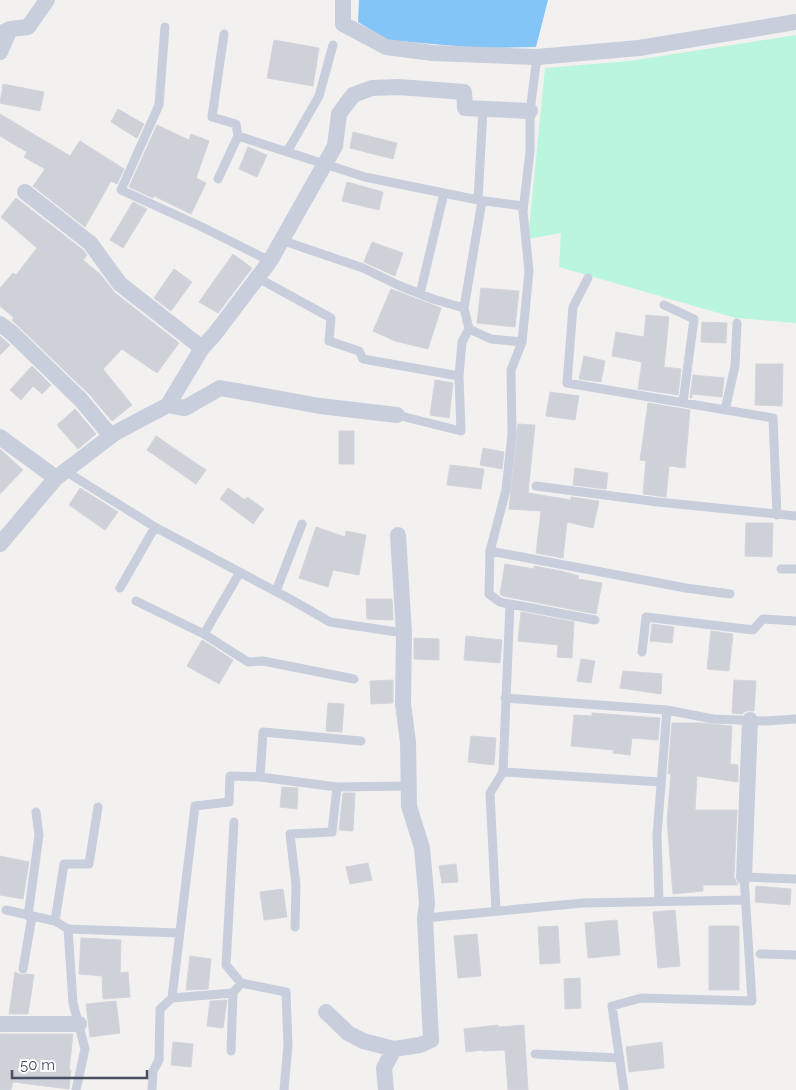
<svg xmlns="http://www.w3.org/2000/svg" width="796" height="1090" font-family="Raleway,sans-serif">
	<rect width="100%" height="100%" fill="#f3f1f0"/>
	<!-- green -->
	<path fill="#baf5dd" d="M796 35V323L736 318 559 267 561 233 528 239 545 68 629 61Z"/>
	<!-- water -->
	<path fill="#83c5f6" d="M359 0H548L536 47 478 48 388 40 358 22Z"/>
	<!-- building -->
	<path fill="#cfd1d8" stroke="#d3d4dc" d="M274 40 319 48 313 86 267 78Z
		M3 84 44 92 40 111 0 103Z
		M118 109 144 124 137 138 111 122Z
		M0 114 70 156 80 141 124 169 117 184 111 181 85 227 33 186 45 169 24 157 27 152 0 136Z
		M157 125 189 140 191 134 209 141 196 178 206 183 191 214 154 196 153 198 129 187Z
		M353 132 397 143 393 159 350 148Z
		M248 147 267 155 257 177 239 169Z
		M347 182 383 192 379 210 342 201Z
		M16 198 83 250 87 255 83 260 100 274 115 293 179 343 157 373 122 349 103 369 132 405 112 421 90 395 12 320 14 318 0 306V288L13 273 16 275 37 248 1 217Z
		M133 202 147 209 123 248 110 240Z
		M372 242 403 253 395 276 364 262Z
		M233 254 252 268 218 313 199 302Z
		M174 269 192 282 171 311 154 298Z
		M481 288 519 291 515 327 477 323Z
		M391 289 441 308 428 349 395 341 373 331Z
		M646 315 669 317 664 367 681 369 678 395 638 389 642 362 612 356 616 332 644 337Z
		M702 322 727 323 726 343 701 342Z
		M0 336 10 345 0 355Z
		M584 356 605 361 601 382 579 379Z
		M756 364H783L782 406 755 405Z
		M32 366 51 385 42 394 33 386 21 400 10 390Z
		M693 375 724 378 722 397 692 394V398H690Z
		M435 380 453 383 449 418 430 415Z
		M550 392 579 396 575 420 546 416Z
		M648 403 690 410 685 468 669 466 666 497 643 494 646 461 640 460Z
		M75 409 96 434 78 449 57 425Z
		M518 424 535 425 528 493 571 500V497L599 501 593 528 567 522 563 558 536 553 541 511 509 509Z
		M339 431H354V464H339Z
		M156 436 206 470 196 484 147 450Z
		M483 448 504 452 502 469 480 465Z
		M0 449 23 470 0 494Z
		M450 465 484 469 481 489 447 485Z
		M575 468 608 473 606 489 573 485Z
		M80 488 118 512 105 530 69 505Z
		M228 488 245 500 247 497 264 509 253 524 220 499Z
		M746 523H773L772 557 745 556Z
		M316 527 345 537 346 531 366 535 359 575 333 570 328 587 299 578Z
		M505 564 534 569V566L561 571 579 576 578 579 602 583 596 614 503 596 500 594Z
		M366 599H392L393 620 367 619Z
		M521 612 574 622 572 658 557 657 558 645 518 641Z
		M652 624 674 627 672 643 650 641Z
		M711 631 733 634 729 671 707 669Z
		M466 636 502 640 500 663 464 660Z
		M414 638 439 639V660L414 659Z
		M202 640 233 660 219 684 187 666Z
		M581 659 595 661 591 683 577 681Z
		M623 671 662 674 661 694 620 688Z
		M393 680V703L371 704 370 681Z
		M734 680 756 681 754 711H746L742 714 732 713Z
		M328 703 344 704 342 732 326 731Z
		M592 713 660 718 658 740 632 738 630 755 613 753 614 750 571 746 574 715 592 716Z
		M672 723H700L732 726 730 764 738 765V782L697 776 695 810H737L734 877 738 885H703V891L673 894 667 820 671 774H668Z
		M471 736 496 738 494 765 468 762Z
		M282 787 298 788 297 809 280 807Z
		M343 793H355L353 831 339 830Z
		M0 856 29 862 23 899 0 895Z
		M368 863 372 880 350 884 346 867Z
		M456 864 458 882 442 883 439 866Z
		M756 886 791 889 790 905 755 902Z
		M283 889 287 917 264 920 260 892Z
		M675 910 680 966 658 968 653 912Z
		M617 920 620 955 588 958 585 923Z
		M558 926 560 963 540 964 538 927Z
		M709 926H739V990H709Z
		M477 934 481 976 458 978 454 936Z
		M81 938 121 940 120 973 128 972 130 997 103 999 102 976 79 974Z
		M190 956 211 959 208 989 186 990Z
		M15 972 22 975 27 974 34 975 28 1014H9Z
		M580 978 581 1008 565 1009 564 979Z
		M227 1000 223 1028 207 1026 210 1001Z
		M116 1001 120 1033 90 1037 86 1004Z
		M498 1025V1027L524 1025 528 1090H508L505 1050 483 1051V1050L466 1052 464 1029Z
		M0 1034H73L69 1070H71L69 1089 13 1082 11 1090H0Z
		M173 1042 193 1044 191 1067 171 1065Z
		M662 1042 664 1068 629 1072 626 1047Z"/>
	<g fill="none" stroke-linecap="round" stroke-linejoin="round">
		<!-- lane -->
		<path stroke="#c8cedc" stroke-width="9" d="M165 27 159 105 121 190 200 226 270 261
			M224 34 212 117 236 124 238 136
			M537 57 530 111V152L523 211 529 271 522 342 511 370 512 434 506 490 490 551 489 594 500 602 510 604 503 772 661 782
			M287 152 319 96 333 45
			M218 179 238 136 365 177 478 200 523 206
			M478 200 483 109
			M281 240 363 268 398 285 433 299 464 308 469 329 491 339 522 342
			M258 278 331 318 329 341 359 351 363 359 459 376
			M588 278 573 307 567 383 773 418 777 515
			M420 294 444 193
			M664 305 694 319 683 402
			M464 308 482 201
			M725 410 735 366 737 323
			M397 415 461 431 459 376 462 342 469 329
			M65 471 155 527 290 599 330 622 404 633
			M536 486 658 502 796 516
			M490 551 686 588 730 594
			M781 569H796
			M120 588 155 527
			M276 591 302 524
			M136 601 204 634 248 662 263 661 354 679
			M510 604 595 620
			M204 634 240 572
			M642 652 646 617 753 630 763 619 796 621
			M505 698 667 710 713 719 766 721 796 719
			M260 777 263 732 361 741
			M659 901 657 835 667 710
			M6 910 55 921 68 929
			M496 911 490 793 503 772
			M28 916 39 835 36 812
			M425 918 583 903 744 900
			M55 921 64 864H89L98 807
			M295 927 296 885 290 834 332 832 337 787
			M760 954 796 955
			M23 969 32 916
			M241 983 286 992 288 1045 284 1090
			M172 998 233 993
			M231 1051 233 993 241 983 226 965 234 822
			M535 1054 620 1058
			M76 1090 85 1049 73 1003 68 929 179 933
			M152 1090 153 1071 159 1060 160 1009 172 998 195 806 229 802 230 776 260 777 337 787 409 786
			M624 1090 612 1006 641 998 752 1001 744 877 796 879"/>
		<!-- street -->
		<path stroke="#c8cedc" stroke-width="16" d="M343 0V24L386 47 433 53 537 57 639 48 796 22
			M0 34 10 29 28 27 47 0
			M0 52 10 29
			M25 192 90 243 120 284 202 348
			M0 324 12 333 81 400 111 436
			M168 405 185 408 220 388 320 406 397 415
			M0 437 56 478
			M0 544 56 478 115 433 168 405 202 348 214 335 270 261 335 146 339 114 353 95 372 88 399 87 464 92 465 108 530 111
			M744 877 750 720
			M326 1012 348 1033 363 1041 394 1049
			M0 1024H79
			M386 1090 384 1068 394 1049 420 1045 431 1040 425 918 427 903 422 848 409 806 408 742 403 704 404 633 398 535"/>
	</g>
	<!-- scale -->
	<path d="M12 1070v8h135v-8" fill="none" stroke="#464e60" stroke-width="2.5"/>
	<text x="20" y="1070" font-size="15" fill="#464e60" stroke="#ffffff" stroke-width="4" paint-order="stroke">50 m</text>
</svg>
